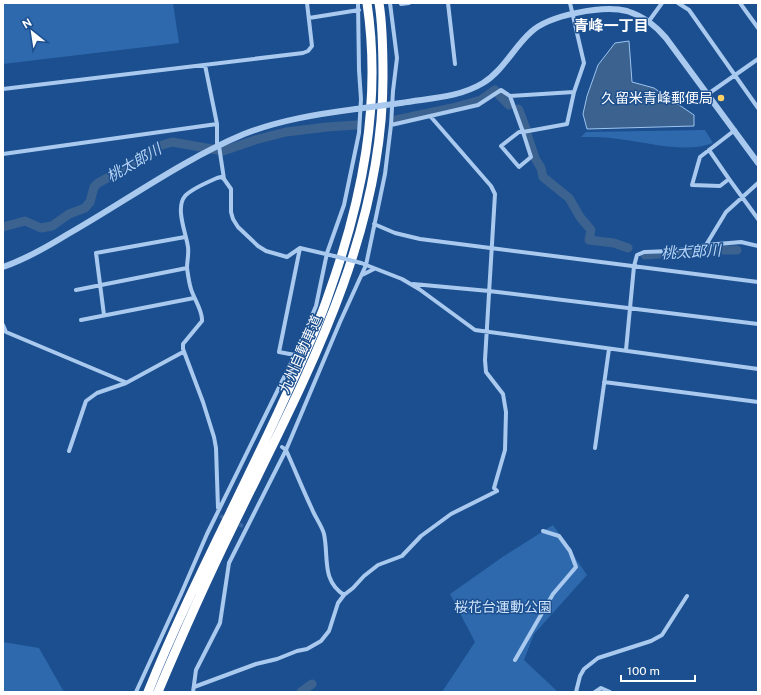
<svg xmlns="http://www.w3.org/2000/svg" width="761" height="695" font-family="'Public Sans','Noto Sans JP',sans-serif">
	<rect width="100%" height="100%" fill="#1b4f8f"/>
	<!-- green -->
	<path fill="#2e69ad" d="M3 3H173L179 43 3 64Z
		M705 130 713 143C686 154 646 142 618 139 606 137 594 137 581 137L586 132Z
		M553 525 587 575 534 634 524 660 558 692H442L475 642 450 594 504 556Z
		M3 642 39 648 64 692H3Z"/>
	<!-- water -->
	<path fill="#3c6290" stroke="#9cc4f0" d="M629 41 632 82 654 88 694 115V126L587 129 583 114 587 96 598 65 615 43Z"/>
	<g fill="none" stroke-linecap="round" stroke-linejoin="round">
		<!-- river -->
		<path stroke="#3c6290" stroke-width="9" d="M499 95 509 105
			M518 109 519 110 526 129
			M396 120 452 108 481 100 495 90
			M527 134 535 158 541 168 543 177 569 198 580 217 591 230 589 240 614 243 628 248
			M3 227 25 221 41 228 52 226 69 214 85 208 90 202 94 187 98 183 120 171 156 147 172 142 223 151 255 140 286 132 327 127 356 125
			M645 255 712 250H737
			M301 692 312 684"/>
		<!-- minor-tunnel -->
		<path stroke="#3d69a0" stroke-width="4" stroke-dasharray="4 2" stroke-linecap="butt" d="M220 516 228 519
			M234 522 247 528"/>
		<!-- minor -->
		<path stroke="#a9c9ee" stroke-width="4" d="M390 3 397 58 393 91 391 125
			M448 3 455 64
			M678 3 689 10 758 108
			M740 3 758 28
			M401 4 409 3
			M309 18 359 10
			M649 21 662 3
			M205 65 217 124V143L219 146 224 179 231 189V212L233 219 238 227 258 246 266 251 287 257 300 248 334 256
			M3 89 303 53 308 51 312 46 307 3
			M708 94 758 59
			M510 96 574 92
			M519 132H523L531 157 519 167 501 146Z
			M709 150 729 179 720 186 692 185 700 157 735 130
			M3 154 217 124
			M729 179 758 219
			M374 224 395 233 420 239 758 282
			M706 245 741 242 758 246
			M361 263 402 279 419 289 475 330 758 369
			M362 275 374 269
			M413 284 489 291 758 324
			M76 290 187 268
			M104 315 96 253 185 237
			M81 320 194 298
			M3 325 6 332 125 382
			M626 350 634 266 637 255 644 252 673 251 706 245 726 212 758 183
			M295 355 279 352 300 248
			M604 382 758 402
			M282 447 286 450C295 470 303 490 312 509 315 517 322 526 324 534 329 557 321 580 344 595
			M595 448 609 349
			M69 451 86 401 97 393 126 383 183 352
			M218 508 216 448 214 437 203 402 183 349V344L202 321C203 311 194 299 191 289 189 283 188 275 187 268 187 261 189 254 188 247 186 233 175 208 185 196 191 189 208 182 217 178L221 177 224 179
			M515 660 553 594 576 567 570 551 559 536 543 531
			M194 687 256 664 277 659 297 651 307 649 321 641 329 631 338 603 344 595 353 588 364 576 378 565 402 556 421 536 451 514 497 491 494 488 505 450 506 412 503 394 486 372 485 360 495 194 491 186 431 117
			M136 692 181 594 207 534 295 355 316 306 327 253 344 205 359 133 361 99 359 70 358 3
			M193 692 196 670 220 623 229 563 286 450 340 322 366 265 385 174 391 125 478 105 501 90 510 96 523 132 567 124 574 92 584 63 570 3
			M576 692 580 676 584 669 598 658 651 641 662 635 687 596
			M595 692 601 688 610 692"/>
		<!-- tertiary -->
		<path stroke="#a9c9ee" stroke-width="6" d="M401 103C430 98 458 98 483 83 503 71 514 47 531 32 549 15 603 5 627 11 643 16 655 25 666 38L758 163
			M3 267C26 259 47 247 68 234 126 201 182 160 244 134 280 120 318 114 356 109"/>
		<!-- motorway -->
		<path stroke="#fff" stroke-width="9" d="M148 692C190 587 245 488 291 384 304 355 318 326 328 296 362 201 382 104 367 3
			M158 692C182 635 207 579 234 524 303 382 383 239 383 77 383 52 383 27 379 3"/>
		<!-- minor-bridge -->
		<path stroke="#a9c9ee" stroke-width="4" d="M334 256 361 263"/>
		<!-- tertiary-bridge -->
		<path stroke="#a9c9ee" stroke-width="6" d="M356 109 401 103"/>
	</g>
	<!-- markers -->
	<circle fill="#ffd166" stroke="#1b4f8f" stroke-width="1.5" cx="721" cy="98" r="4"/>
	<g text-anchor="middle" stroke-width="3" stroke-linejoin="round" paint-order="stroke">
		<!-- poi labels -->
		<g font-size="14" fill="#fff" stroke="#1b4f8f" text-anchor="end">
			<text x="713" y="103">久留米青峰郵便局</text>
		</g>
		<!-- street labels -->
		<g font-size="14" fill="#fff" stroke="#1b4f8f">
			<text transform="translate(300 354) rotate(-66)" y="5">九州自動車道</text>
		</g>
		<!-- park labels -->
		<g font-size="14" fill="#cfe3fa" stroke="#1b4f8f">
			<text x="503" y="612">桜花台運動公園</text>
		</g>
		<!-- neighbourhood labels -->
		<g font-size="15" font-weight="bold" fill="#fff" stroke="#1b4f8f">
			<text x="611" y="31">青峰一丁目</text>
		</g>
		<!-- water labels -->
		<g font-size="15" font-style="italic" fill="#b5d3f5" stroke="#1b4f8f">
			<text transform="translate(134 163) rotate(-30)" y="5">桃太郎川</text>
			<text transform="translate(691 252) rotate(-3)" y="5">桃太郎川</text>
		</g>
	</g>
	<!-- border -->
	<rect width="761" height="695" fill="none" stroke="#ffffff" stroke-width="8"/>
	<!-- north arrow -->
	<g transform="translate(32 32) rotate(330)" stroke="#1b4f8f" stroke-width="3" paint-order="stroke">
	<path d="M0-3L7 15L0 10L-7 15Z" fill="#ffffff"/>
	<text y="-6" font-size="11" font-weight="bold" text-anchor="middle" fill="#ffffff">N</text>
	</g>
	<!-- scale -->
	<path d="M621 675v6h74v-6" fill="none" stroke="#ffffff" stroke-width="2"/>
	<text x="627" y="675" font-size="12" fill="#ffffff" stroke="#1b4f8f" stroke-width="3" paint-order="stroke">100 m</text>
</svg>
